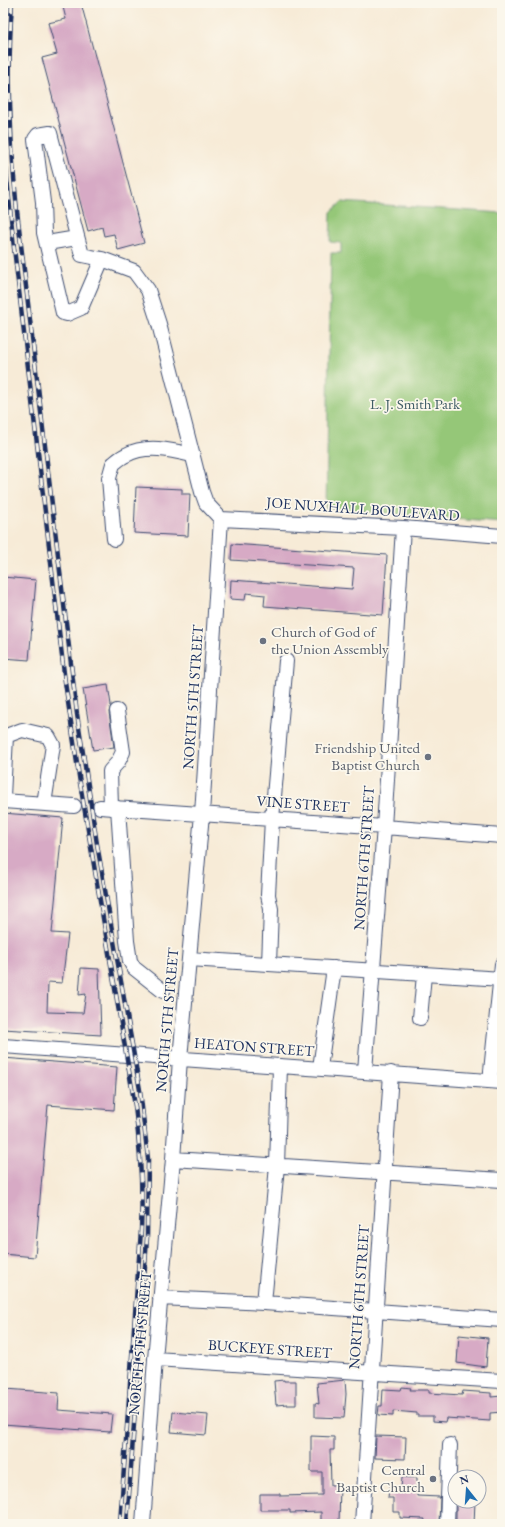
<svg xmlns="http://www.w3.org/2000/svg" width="505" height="1527" font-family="'EB Garamond',serif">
	<rect width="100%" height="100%" fill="#fbf7ec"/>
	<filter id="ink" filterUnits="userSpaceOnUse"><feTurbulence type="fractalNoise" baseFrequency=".025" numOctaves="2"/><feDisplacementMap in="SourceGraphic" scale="8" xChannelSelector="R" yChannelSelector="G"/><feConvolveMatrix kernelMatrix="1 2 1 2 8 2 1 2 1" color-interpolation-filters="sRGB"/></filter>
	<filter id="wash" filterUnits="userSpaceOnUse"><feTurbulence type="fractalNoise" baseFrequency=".012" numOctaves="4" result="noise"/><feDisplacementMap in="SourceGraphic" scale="16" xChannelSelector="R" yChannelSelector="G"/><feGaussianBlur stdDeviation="0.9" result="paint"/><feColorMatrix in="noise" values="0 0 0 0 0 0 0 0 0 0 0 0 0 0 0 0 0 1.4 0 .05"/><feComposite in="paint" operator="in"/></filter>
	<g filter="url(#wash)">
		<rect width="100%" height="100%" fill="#f7ebd7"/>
		<!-- green -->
		<path fill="#95c778" stroke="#587b6b" d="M342 202 502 213V523L326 508 331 253H341V243L330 242 331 212Z"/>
		<g id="blocks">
			<!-- building -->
			<path fill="#d7aac5" d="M62 3H81L144 243 118 250 114 234 104 236 102 227 88 231 42 58 57 54 48 23 66 19Z
				M136 487 182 489V494H190L188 536 134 533Z
				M232 544 387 555 383 615 264 606 265 595 246 593 245 600 230 599 231 580 352 589 354 568 231 560Z
				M3 577 36 580 29 660 3 658Z
				M108 685 111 705 109 712 114 747 93 750 83 689Z
				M3 813 63 818 52 933 68 934 62 983 48 982 47 1012 83 1013 86 994 79 995 81 968 99 969 101 1035 3 1029Z
				M3 1058 117 1067 114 1110 48 1105 35 1257 3 1254Z
				M459 1335 488 1338 486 1367 457 1363Z
				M284 1380V1381H296V1405H287V1404L276 1405 274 1381Z
				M345 1380 346 1394 344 1418 315 1417V1403L319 1404 317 1383Z
				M402 1387 411 1388 410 1390H429V1393L462 1395 463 1391 491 1393V1397L502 1396V1412L490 1413V1421L446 1418 445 1422 433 1421V1416H417V1413L393 1411V1416L378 1415 379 1406H382L383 1389 401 1390Z
				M6 1389 59 1393 58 1410 112 1414 110 1432 3 1424Z
				M173 1412 208 1415 206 1435 171 1432Z
				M311 1436 334 1437V1450H330L331 1485H340L339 1523H321V1512L290 1513V1510H260V1494H280V1496L322 1495V1472H311Z
				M376 1436 406 1437 405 1459 375 1458Z
				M402 1477 417 1478V1496L440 1497 439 1524 424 1523 425 1519 400 1518V1512H393V1498H388L389 1488H401Z
				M456 1501H475L474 1524 456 1523Z"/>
		</g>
	</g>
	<g filter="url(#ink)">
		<use href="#blocks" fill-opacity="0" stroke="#3c4b70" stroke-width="1"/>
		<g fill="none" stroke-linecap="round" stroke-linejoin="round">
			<!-- minor casing -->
			<g stroke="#3c4b70" stroke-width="16">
				<path id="minor" d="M47 243 77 238
					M102 259 81 308 67 314 63 313 44 233 43 202 35 139 38 135 50 133 82 255 102 259 134 271 148 290 159 324 202 492 206 503 221 519
					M221 519 403 528 502 536
					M114 539 109 478 113 464C117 461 121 457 126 455 146 444 171 450 192 455
					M3 797 6 736 22 730 48 736 53 745 44 804
					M3 801 74 806
					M100 807 384 827 502 836
					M111 808 110 771 118 762 123 752 117 711
					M118 808 127 941 130 961 134 968 163 991
					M189 959 502 979
					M269 964 271 909 268 895 272 819 286 661
					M420 1018 424 975
					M3 1046 502 1082
					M320 1068 334 968
					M365 1071 384 827 403 528
					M490 1081 502 964
					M173 1159 502 1180
					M160 1298 264 1303 502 1320
					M264 1303 277 1166 280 1066
					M155 1359 502 1381
					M143 1524 155 1359 173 1159 180 1059 202 814 221 519
					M362 1524 391 1073
					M447 1524 450 1445"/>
			</g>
			<!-- minor -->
			<use href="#minor" stroke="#fff" stroke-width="14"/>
			<!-- rail casing -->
			<g stroke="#1b2f5e" stroke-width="4.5">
				<path id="rail" d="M12 3C7 73 10 141 17 211L77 714 97 844 140 1090 148 1159 147 1238 127 1524
					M3 22 4 3
					M3 138 14 248 65 682 80 783 135 1106C140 1147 143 1188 141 1230L120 1524"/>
			</g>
			<!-- rail -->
			<use href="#rail" stroke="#fbf7ec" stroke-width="3" stroke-dasharray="9" stroke-linecap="butt"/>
		</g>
	</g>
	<!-- markers -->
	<g fill="#6b7280" stroke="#fbf7ec" stroke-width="1.5">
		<circle cx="263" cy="641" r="4"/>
		<circle cx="428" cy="757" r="4"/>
		<circle cx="433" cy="1479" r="4"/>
	</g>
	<g text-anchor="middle" stroke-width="3.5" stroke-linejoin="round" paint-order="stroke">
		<!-- park labels -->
		<g font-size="15" fill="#405d66" stroke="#fbf7ec">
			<text x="415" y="409">L. J. Smith Park</text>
		</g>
		<!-- street labels -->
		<g font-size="15" fill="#1b2f5e" stroke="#fbf7ec">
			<text transform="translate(363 509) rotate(4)" y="5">JOE NUXHALL BOULEVARD</text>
			<text transform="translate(193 697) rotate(-86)" y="5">NORTH 5TH STREET</text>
			<text transform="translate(303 804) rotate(4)" y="5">VINE STREET</text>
			<text transform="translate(364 858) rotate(-86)" y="5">NORTH 6TH STREET</text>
			<text transform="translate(167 1020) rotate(-85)" y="5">NORTH 5TH STREET</text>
			<text transform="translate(254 1047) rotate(4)" y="5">HEATON STREET</text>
			<text transform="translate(359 1297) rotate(-86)" y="5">NORTH 6TH STREET</text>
			<text transform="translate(140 1343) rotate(-85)" y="5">NORTH 5TH STREET</text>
			<text transform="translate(270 1349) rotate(4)" y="5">BUCKEYE STREET</text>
		</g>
		<!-- worship labels -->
		<g font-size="15" fill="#5b616d" stroke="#fbf7ec" text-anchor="end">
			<text x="271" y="637" text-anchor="start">Church of God of<tspan x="271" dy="17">the Union Assembly</tspan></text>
			<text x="420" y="753">Friendship United<tspan x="420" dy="17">Baptist Church</tspan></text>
			<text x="425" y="1475">Central<tspan x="425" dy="17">Baptist Church</tspan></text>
		</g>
	</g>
	<!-- margin -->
	<rect width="505" height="1527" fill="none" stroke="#fbf7ec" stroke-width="16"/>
	<!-- north arrow -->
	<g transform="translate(467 1489) rotate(343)"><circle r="19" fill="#fbf7ec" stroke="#a1a7b3"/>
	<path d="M0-3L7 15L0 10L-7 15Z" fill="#1f6fb2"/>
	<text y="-6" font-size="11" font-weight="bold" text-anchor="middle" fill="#1b2f5e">N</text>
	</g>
</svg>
